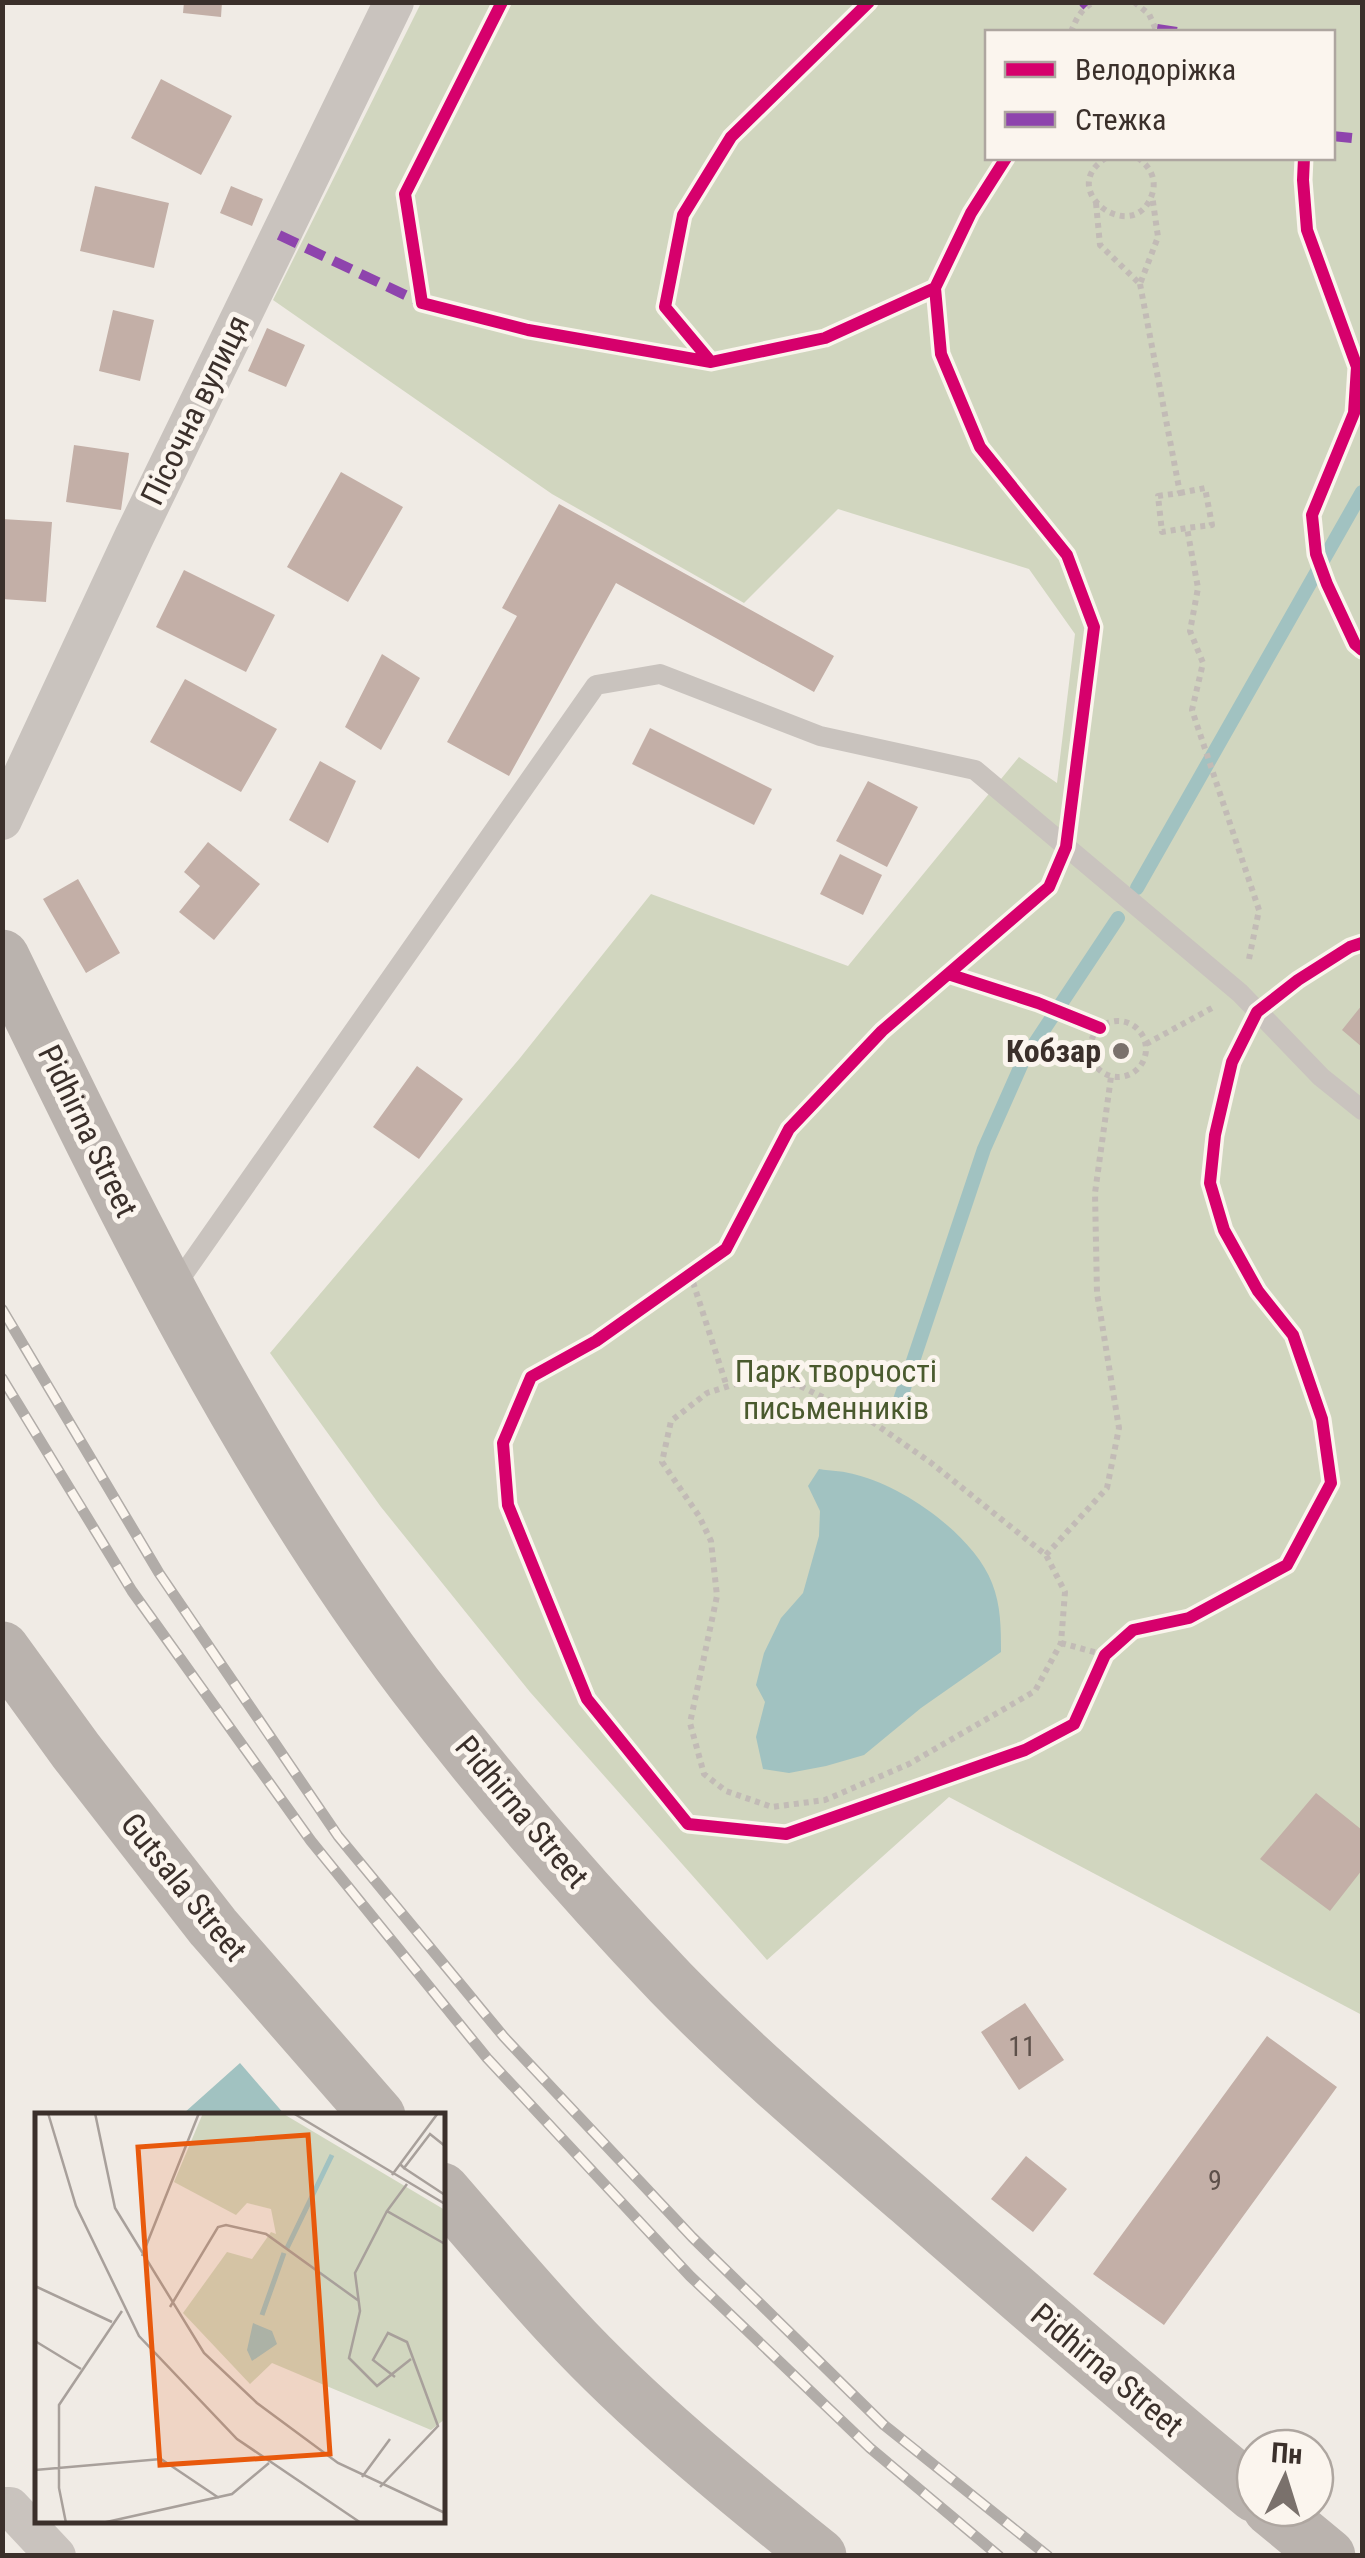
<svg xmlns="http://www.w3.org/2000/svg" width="1365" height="2558" font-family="'Roboto Condensed',sans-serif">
	<rect width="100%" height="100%" fill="#f0ebe5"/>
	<!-- green -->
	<path fill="#d1d6bf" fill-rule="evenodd" d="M421 3H1362V2015L949 1797 767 1960 530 1692 381 1507 270 1353 520 1058 651 894 848 966 1019 757 1057 783 1075 634 1029 569 838 509 744 603 552 494 273 300ZM988 32H1332V158H988Z"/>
	<!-- water -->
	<path fill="#a1c2c1" d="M819 1469C831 1471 845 1471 857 1475 905 1487 974 1536 992 1583 1001 1606 1001 1628 1001 1652L921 1708 864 1755 826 1766 789 1773 763 1769 756 1737 765 1702 756 1685 764 1653 781 1618 803 1593 819 1536 820 1511 808 1486Z
		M240 2063 285 2115H186L184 2113Z"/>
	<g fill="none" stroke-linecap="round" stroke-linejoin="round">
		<!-- stream -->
		<path stroke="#a1c2c1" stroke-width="14" d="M1137 888 1362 492
			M896 1412 984 1149 1023 1061 1118 918"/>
	</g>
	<!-- building -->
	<path fill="#c3afa7" d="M184 2H222L221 17 183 13Z
		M161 79 232 116 201 175 131 138Z
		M95 186 169 203 154 268 80 251Z
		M231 186 263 199 252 226 220 213Z
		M113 310 154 320 140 381 99 371Z
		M267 328 305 345 286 387 248 371Z
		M74 445 129 453 121 510 66 502Z
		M341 472 403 507 348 602 287 567Z
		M559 504 834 656 814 692 616 583 509 776 447 742 517 616 502 608Z
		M2 519 52 522 46 602 2 599Z
		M184 570 275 615 246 672 156 627Z
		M382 654 420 678 381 750 345 727Z
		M185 679 277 729 241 792 150 742Z
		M650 728 772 789 754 825 632 764Z
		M320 761 356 781 328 843 289 820Z
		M868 781 918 807 887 867 836 841Z
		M208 842 260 884 214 940 179 912 200 886 184 872Z
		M840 854 882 875 863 915 820 894Z
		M78 879 120 953 86 973 43 899Z
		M1362 1005V1047L1342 1030Z
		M417 1066 463 1099 419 1159 373 1127Z
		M1316 1793 1362 1830V1870L1330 1911 1260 1859Z
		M1025 2003 1064 2060 1019 2090 981 2032Z
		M1267 2036 1337 2087 1164 2325 1093 2274Z
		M1026 2156 1067 2189 1033 2232 991 2199Z"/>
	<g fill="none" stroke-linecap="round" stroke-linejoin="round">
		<!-- path -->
		<path stroke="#c2bbb6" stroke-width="6" stroke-dasharray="5 5" stroke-linecap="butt" d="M1134 2 1149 14 1157 32
			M1071 32C1076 19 1081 9 1094 2
			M1106 158C1053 191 1138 250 1153 191 1156 177 1149 166 1138 158
			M1096 203 1100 245 1140 284 1158 237 1152 195
			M1140 284 1180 493 1158 496 1162 532 1187 528 1198 588 1190 631 1203 663 1192 710 1259 910 1249 959
			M1180 493 1205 488 1212 525 1187 528
			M1090 1049a28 28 0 1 1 56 0a28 28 0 1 1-56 0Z
			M1146 1044 1212 1008
			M690 1273 727 1387
			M751 1379 800 1386 871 1421 930 1462 1046 1555 1065 1592 1061 1643 1035 1691 909 1764 825 1800 772 1807 726 1791 704 1774 690 1723 717 1596 711 1541 699 1516 662 1462 671 1421 707 1393Z
			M1046 1555 1107 1488 1119 1428 1097 1293 1095 1193 1111 1077
			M1061 1643 1105 1655"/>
		<!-- lane -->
		<path stroke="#c9c3be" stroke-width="20" d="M173 1289 596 685 660 674 820 736 975 770 1240 993 1321 1077 1362 1110"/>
		<!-- street -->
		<path stroke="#c9c3be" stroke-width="40" d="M2 820 134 537 394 2
			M2 2507H10L56 2556"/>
		<!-- secondary -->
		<path stroke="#bab3ae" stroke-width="55" d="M2 957C124 1208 246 1461 415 1685 493 1787 582 1890 671 1983 746 2060 829 2130 910 2200 1024 2300 1139 2398 1255 2495
			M2 1649 76 1751 213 1927 378 2116
			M442 2190C482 2236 521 2283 563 2328 641 2412 730 2484 819 2556
			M1270 2508 1328 2556"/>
		<!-- rail casing -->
		<g stroke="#b1aca8" stroke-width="11">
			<path id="rail" d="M2 1309 159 1573 338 1836 504 2037 692 2237 884 2425 1048 2556
				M2 1378 132 1591 311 1841 487 2058 690 2276 870 2448 999 2556"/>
		</g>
		<!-- rail -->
		<use href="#rail" stroke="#fbf5ee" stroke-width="8" stroke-dasharray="22" stroke-linecap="butt"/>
		<!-- quiet -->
		<path stroke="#8e44ad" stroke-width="10" stroke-dasharray="20 10" stroke-linecap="butt" d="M1083 2 1087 6
			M1157 29 1177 32
			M1332 136 1362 139
			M279 235 422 303"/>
		<!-- cycleway casing -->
		<g stroke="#fbf5ee" stroke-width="19">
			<path id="cycleway" d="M502 2 405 194 422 303 528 330 711 362 825 338 935 288 941 354 980 447 1067 555 1094 627 1066 847 1049 887 882 1031 789 1129 726 1249 596 1341 531 1377 503 1443 508 1505 587 1699 688 1824 786 1834 1025 1750 1074 1724 1105 1655 1133 1630 1189 1618 1287 1565 1331 1483 1322 1419 1293 1335 1258 1291 1224 1230 1210 1183 1215 1135 1232 1062 1257 1012 1298 980 1350 947 1362 943
				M1304 158 1303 180 1307 230 1357 367 1354 413 1312 515 1316 554 1327 584 1355 644 1362 650
				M935 288 971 213 1006 158
				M711 362 665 307 683 215 731 137 869 2
				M948 974 1038 1003 1100 1028"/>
		</g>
		<!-- cycleway -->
		<use href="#cycleway" stroke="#d6006c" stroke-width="12"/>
	</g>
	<!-- markers -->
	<circle fill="#7a716c" stroke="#fbf5ee" stroke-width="4" cx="1121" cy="1051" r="10"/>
	<g text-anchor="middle" stroke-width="10" stroke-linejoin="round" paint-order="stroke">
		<!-- number labels -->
		<g font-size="28" fill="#5d504a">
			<text x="1022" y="2056">11</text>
			<text x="1215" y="2190">9</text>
		</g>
		<!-- street labels -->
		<g font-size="32" fill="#3b302b" stroke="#fbf5ee">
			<text transform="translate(195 410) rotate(-64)" y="11">Пісочна вулиця</text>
			<text transform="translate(88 1131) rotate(64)" y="11">Pidhirna Street</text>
			<text transform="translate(522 1812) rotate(50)" y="11">Pidhirna Street</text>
			<text transform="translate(184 1887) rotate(51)" y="11">Gutsala Street</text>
			<text transform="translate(1107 2370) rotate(40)" y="11">Pidhirna Street</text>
		</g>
		<!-- poi labels -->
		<g font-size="32" font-weight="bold" fill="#3b302b" stroke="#fbf5ee" text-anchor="end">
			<text x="1101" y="1062">Кобзар</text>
		</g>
		<!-- park labels -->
		<g font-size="32" fill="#4a5a2e" stroke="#fbf5ee">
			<text x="836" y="1382">Парк творчості<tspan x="836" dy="37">письменників</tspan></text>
		</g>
	</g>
	<!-- overview -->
	<g transform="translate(35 2113)">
		<rect width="410" height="410" fill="#f0ebe5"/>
		<path d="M168 0H247L410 97V306L396 317 237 250 215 271 148 200 192 139 217 146 236 119 241 121 236 96 212 90 201 102 139 69Z" fill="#d1d6bf"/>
		<path d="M218 210 237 218 242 231 217 248 212 237Z" fill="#a1c2c1"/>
		<path fill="none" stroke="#a1c2c1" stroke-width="5" d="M252 135 297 42M227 202 249 140"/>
		<path fill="none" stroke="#a8a09b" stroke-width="2.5" d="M13 0 41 93 104 223 202 326 326 410M60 0 80 95 169 240 222 290 303 350 410 400M258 0 410 91M365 51 369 55 395 21 410 33M369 55 410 82M357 62 403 0M372 71 352 98 410 131M352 98 320 160 325 198 314 245 342 273 376 246M107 143 164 0M0 173 77 209M135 194 183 114 191 112 231 121 324 188M0 228 46 256M0 357 126 346 184 385M327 364 355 326M345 374 403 313 372 229 353 220 338 247 360 264M31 410 24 375V292L87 198M67 410 197 381 234 350"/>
		<path fill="#e8590c" fill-opacity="0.15" stroke="#e8590c" stroke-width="5" d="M273 22 295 341 125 352 103 34Z"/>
		<rect width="410" height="410" fill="none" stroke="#3b302b" stroke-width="5"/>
	</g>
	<!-- border -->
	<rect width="1365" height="2558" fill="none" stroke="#3b302b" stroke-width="10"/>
	<!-- legend -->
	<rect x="985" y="30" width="350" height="130" fill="#fbf5ee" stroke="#aea6a0" stroke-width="2.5"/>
	<rect x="1005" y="62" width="50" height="15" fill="#d6006c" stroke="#aea6a0" stroke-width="2.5"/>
	<text x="1075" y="80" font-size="30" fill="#3b302b">Велодоріжка</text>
	<rect x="1005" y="112" width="50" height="15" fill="#8e44ad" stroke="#aea6a0" stroke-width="2.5"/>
	<text x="1075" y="130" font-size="30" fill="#3b302b">Стежка</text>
	<!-- north arrow -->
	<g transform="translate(1285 2478) rotate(4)"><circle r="48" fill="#fbf5ee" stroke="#aea6a0" stroke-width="2.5"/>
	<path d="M0-8L18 38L0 25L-18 38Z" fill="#7a716c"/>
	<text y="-15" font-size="28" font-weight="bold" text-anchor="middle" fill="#3b302b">Пн</text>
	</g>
</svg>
